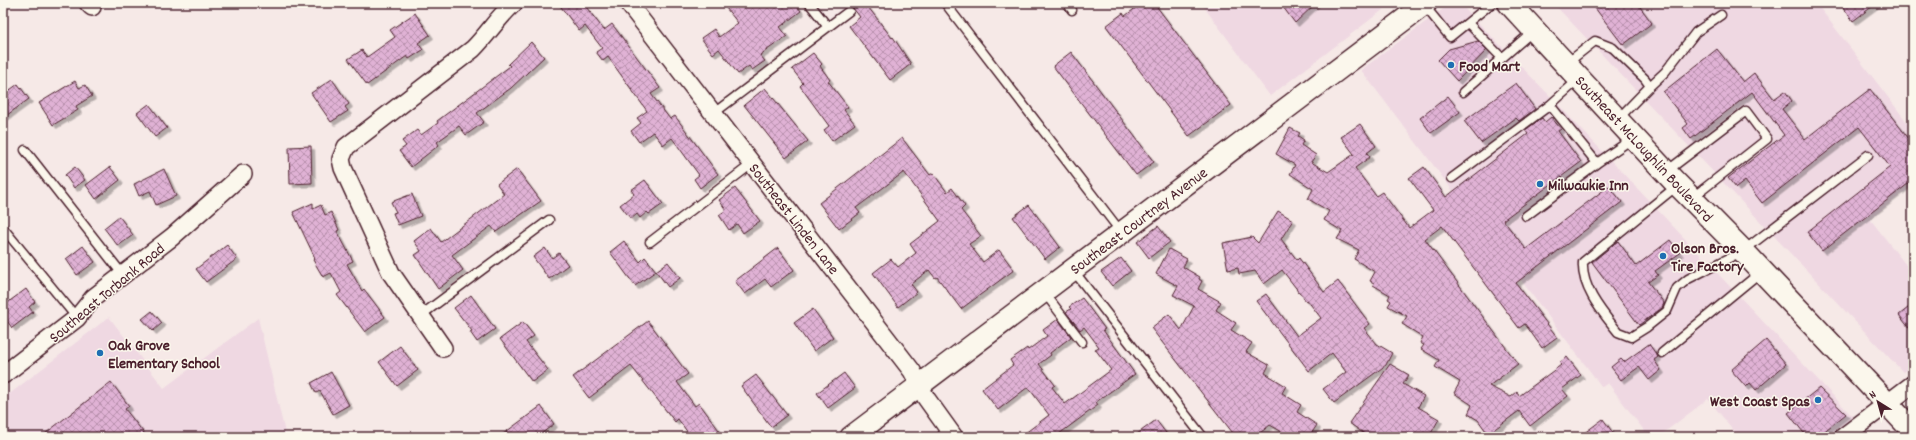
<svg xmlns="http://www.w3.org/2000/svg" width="1916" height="440" font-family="Dekko,sans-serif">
	<defs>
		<pattern id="building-cross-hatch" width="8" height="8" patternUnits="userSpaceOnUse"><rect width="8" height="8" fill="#e0b2d5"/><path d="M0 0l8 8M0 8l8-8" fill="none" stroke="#b890ad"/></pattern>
		<filter id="shadow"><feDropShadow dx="3.5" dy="3.5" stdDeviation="0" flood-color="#0004"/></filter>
	</defs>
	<rect width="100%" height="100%" fill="#f6e9e7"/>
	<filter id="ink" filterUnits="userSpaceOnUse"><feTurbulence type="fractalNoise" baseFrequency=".025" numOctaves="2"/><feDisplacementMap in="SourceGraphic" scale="8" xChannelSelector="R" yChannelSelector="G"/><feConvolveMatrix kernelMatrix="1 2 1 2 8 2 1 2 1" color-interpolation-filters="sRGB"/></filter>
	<g filter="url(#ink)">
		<!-- built -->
		<path fill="#efd8e2" d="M1201 3H1392L1270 96Z
			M1451 3H1459L1550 96 1872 437H1739L1708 399 1658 437H1649L1608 383 1602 387 1361 70Z
			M1553 3H1816L1913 130V185L1870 219 1913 274V365L1903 372Z
			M109 317 164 388 258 318 286 437H3V399Z"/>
		<!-- building -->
		<path fill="url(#building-cross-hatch)" stroke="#4a1f2b" filter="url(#shadow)" d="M558 3H583L604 30 612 24 660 88 651 94 670 119 675 116 718 174 700 188 694 179 699 175 672 138 663 145 653 132 639 142 631 131 641 123 637 118 647 111 608 57 603 61 596 52 602 48 585 26 579 31Z
			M722 3H795L801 11 780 27 787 36 760 55 765 61 752 70 749 66 738 74 719 49 713 54 701 38 714 29 719 37 738 23Z
			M849 3H865L892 38 893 37 911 64 890 80 849 26 860 17Z
			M1142 3H1154L1231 105 1189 136 1106 26 1123 13 1125 16Z
			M1280 3H1316L1295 23Z
			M1601 3H1637L1652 23 1623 45 1595 8Z
			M1840 3H1877L1853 21Z
			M415 13 430 35 418 43 423 50 409 59 407 56 367 85 348 59 362 50 367 57 395 37 390 30Z
			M1478 41 1487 50 1457 81 1438 60 1449 49Z
			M531 42 544 57 511 88 477 113 484 122 466 135 459 126 437 142 439 145 411 167 399 151 406 146 402 141 417 130 421 135 438 123 437 121 510 66 508 64Z
			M1717 49 1743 82 1754 73 1774 99 1785 91 1792 101 1782 109 1805 139 1870 89 1913 144V180L1822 251 1807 232 1890 167 1859 127 1762 203 1745 181 1736 188 1728 178 1784 135 1752 92 1691 139 1683 128 1688 124 1663 92Z
			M1071 52 1154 162 1136 175 1053 66Z
			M813 53 822 64 820 66 830 80 828 81 848 107 844 110 855 124 832 141 824 130 829 126 800 86 803 83 792 69Z
			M332 79 349 104 345 107 348 111 331 122 311 93Z
			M75 81 79 88 85 85 92 96 76 106 78 110 53 125 39 103Z
			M1516 83 1535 109 1519 121 1516 118 1481 143 1464 121Z
			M18 84 29 99 3 118V95Z
			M765 88 808 141 786 158 744 105Z
			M1448 96 1460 112 1431 133 1420 118Z
			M149 104 167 128 155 137 137 113Z
			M1551 117 1561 129 1558 131 1581 162 1503 220 1526 249 1609 186 1622 202 1516 283 1557 337 1542 348 1525 324 1519 328 1442 226 1425 239 1518 364 1489 386 1511 397 1517 392 1519 396 1561 365 1559 363 1567 357 1581 375 1562 389 1568 396 1530 426 1519 411 1488 434 1478 420 1468 414 1472 405 1454 393 1460 382 1435 367 1439 360 1421 349 1424 345 1420 343 1423 337 1402 324 1407 316 1388 306 1391 301 1388 299 1390 295 1373 285 1374 283 1370 281 1375 272 1354 259 1359 250 1337 239 1342 231 1324 220 1329 211 1308 199 1313 189 1290 174 1295 165 1276 154 1290 128 1300 133 1298 136 1304 140 1301 145 1316 155 1311 162 1328 172 1354 154 1341 137 1360 124 1376 146 1367 153 1370 157 1355 168 1376 196 1382 192 1409 228 1433 210 1409 178 1424 167 1446 197 1528 134 1525 130 1542 118 1545 122Z
			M902 138 930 175 933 173 947 192 952 188 965 206 961 210 981 236 969 244 983 262 999 250 1014 270 961 309 937 277 935 278 929 270 911 284 917 292 898 307 873 273 891 259 898 267 916 253 910 244 940 221 904 172 856 208 860 213 839 229 819 203Z
			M311 146 312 183 290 184 289 147Z
			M75 167 85 180 74 188 65 175Z
			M110 167 120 180 96 199 86 185Z
			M164 169 176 196 156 205 150 191 139 196 134 184Z
			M517 169 541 201 496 232 491 226 452 255 463 270 438 289 415 255 421 251 414 241 431 228 441 242 504 194 497 184Z
			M645 180 663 204 649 214 647 212 640 218 637 214 631 219 620 205 634 194 631 190Z
			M735 188 760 221 743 233 737 224 729 230 719 215 726 210 719 200Z
			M412 194 421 216 398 225 393 213 396 212 391 202Z
			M313 203V209L321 205 325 215 331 212 339 230 337 231 353 261 347 264 362 291 364 289 385 317 365 332 337 295 341 292 331 273 323 277 313 260 315 258 293 212Z
			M1029 205 1060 247 1045 259 1013 217Z
			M1278 211 1293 220 1281 239 1297 260 1299 258 1324 292 1338 281 1370 324 1364 328 1377 344 1392 353 1386 365 1334 403 1323 389 1346 372 1332 353 1309 371 1256 301 1266 294 1297 336 1321 318 1307 300 1306 301 1282 270 1264 284 1255 271 1239 274 1238 268 1228 270 1223 243 1252 237 1258 243Z
			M119 216 133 235 118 246 104 228Z
			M1158 226 1170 242 1149 258 1137 242Z
			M1670 240 1680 253 1655 271 1658 275 1648 282 1664 303 1662 308 1639 325 1592 262 1618 241 1636 266Z
			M624 241 640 262 645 257 656 271 635 286 610 252Z
			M227 245 237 259 206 282 196 269Z
			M83 246 95 262 77 275 66 259Z
			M545 248 552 258 559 253 568 265 549 279 533 257Z
			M778 248 794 270 771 287 765 279 745 294 735 281Z
			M1169 249 1187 259 1183 267 1200 277 1199 279 1202 281 1198 289 1221 302 1216 310 1236 323 1231 330 1252 343 1246 352 1269 365 1265 373 1286 386 1282 393 1301 405 1297 412 1317 425 1309 437H1291L1270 425 1255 437H1236L1151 328 1169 314 1181 330 1194 306 1173 295 1178 286 1156 274Z
			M1121 258 1131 271 1112 286 1101 272Z
			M668 262 680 278 668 287 656 271Z
			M26 289 35 302 29 307 33 312 12 328 3 315V306Z
			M471 295 495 329 477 342 470 332 472 331 454 308Z
			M1082 298 1105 329 1103 330 1135 374 1096 402 1098 405 1055 437H1020L1049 415 1028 387 998 410 982 389 1013 365 1010 360 1027 348 1028 350 1047 336 1043 330 1058 319 1071 337 1050 353 1051 355 1039 364 1055 385 1052 387 1065 404 1111 370 1095 349 1099 347 1084 327 1080 330 1066 312 1071 309 1069 307Z
			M1913 304V333L1899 315Z
			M813 309 833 337 814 351 794 323Z
			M152 311 162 323 153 331 142 319Z
			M648 321 688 374 677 382 695 406 699 403 724 437H691L678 419 675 422 631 366 589 398 573 377Z
			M523 322 534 336 526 342 548 370 532 382 500 339Z
			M1766 340 1786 364 1756 390 1750 383 1746 387 1731 370Z
			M1649 344 1658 357 1654 360 1661 370 1649 380 1639 367 1621 380 1611 367 1621 359 1624 362Z
			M400 346 418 370 397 386 379 362Z
			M1390 364 1409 375 1403 384 1424 396 1418 407 1439 419 1429 437H1408L1398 432 1395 437H1369L1349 423Z
			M331 372 349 405 333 414 320 391 316 393 311 383Z
			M844 373 855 388 828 408 817 393Z
			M756 375 787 415 771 427 741 386Z
			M111 382 129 406 125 409 147 437H41Z
			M1819 388 1846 414 1817 437H1807L1788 413Z
			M541 406 554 424 537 437H499Z
			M1603 419 1616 437H1579Z
			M1156 420 1169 437H1133Z"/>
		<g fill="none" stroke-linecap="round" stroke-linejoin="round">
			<!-- service casing -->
			<g stroke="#4a1f2b" stroke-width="11">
				<path id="service" d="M809 3 828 27
					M945 3 1121 232
					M1067 3 1072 10
					M1424 5 1450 37 1492 3
					M1468 23 1502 58
					M1566 64 1595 41 1613 48 1645 79 1650 86 1618 119
					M1579 79 1550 105 1597 163 1632 139
					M1650 86 1665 72 1696 32 1721 15
					M1463 92 1533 31
					M714 113 849 11
					M25 150 123 275
					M1667 171 1746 111 1767 139 1692 198
					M1452 178 1550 105
					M1678 185 1583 262C1581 288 1603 313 1618 332L1631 337 1647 327 1667 311 1677 288 1688 279 1743 251 1868 155
					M1526 216 1597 163
					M3 228 77 318
					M650 242 753 163
					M1073 270 1203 437
					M1044 292 1082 342
					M420 316 549 220
					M1662 353 1762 271"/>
			</g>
			<!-- minor casing -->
			<g stroke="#4a1f2b" stroke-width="20">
				<path id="minor" d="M88 3 92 7
					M628 3 912 371 926 398 954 437
					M443 348 391 273 343 168 341 159 346 147 473 49C488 34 498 17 514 3
					M3 375 77 318 93 298 172 237 243 174
					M1843 437 1913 384"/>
			</g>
			<!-- tertiary casing -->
			<g stroke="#4a1f2b" stroke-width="24">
				<path id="tertiary" d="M851 437 1426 3"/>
			</g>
			<!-- primary casing -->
			<g stroke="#4a1f2b" stroke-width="25">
				<path id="primary" d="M1509 3 1674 181 1743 251 1913 431"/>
			</g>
			<!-- service -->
			<use href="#service" stroke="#fbf7ec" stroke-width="8"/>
			<!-- minor -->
			<use href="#minor" stroke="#fbf7ec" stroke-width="17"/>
			<!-- tertiary -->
			<use href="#tertiary" stroke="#fbf7ec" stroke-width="21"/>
			<!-- primary -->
			<use href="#primary" stroke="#fbf7ec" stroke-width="22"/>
		</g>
	</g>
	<!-- markers -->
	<g fill="#1f6fb2" stroke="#fbf7ec" stroke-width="1.5">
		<circle cx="1451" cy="65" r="4"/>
		<circle cx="1540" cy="184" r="4"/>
		<circle cx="1663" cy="256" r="4"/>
		<circle cx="100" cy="353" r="4"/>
		<circle cx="1818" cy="400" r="4"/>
	</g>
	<g text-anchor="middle" stroke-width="3" stroke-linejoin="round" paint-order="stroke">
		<!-- poi labels -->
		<g font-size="16" font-weight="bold" fill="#4a1f2b" stroke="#fbf7ec" text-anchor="start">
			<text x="1459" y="71">Food Mart</text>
			<text x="1548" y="190">Milwaukie Inn</text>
			<text x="1671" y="253">Olson Bros.<tspan x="1671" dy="18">Tire Factory</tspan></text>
			<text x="108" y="350">Oak Grove<tspan x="108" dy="18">Elementary School</tspan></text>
			<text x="1810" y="406" text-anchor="end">West Coast Spas</text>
		</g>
		<!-- street labels -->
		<g font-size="16" fill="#4a1f2b" stroke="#fbf7ec">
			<text transform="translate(1645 148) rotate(47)" y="6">Southeast McLoughlin Boulevard</text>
			<text transform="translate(795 218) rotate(52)" y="6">Southeast Linden Lane</text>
			<text transform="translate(1138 220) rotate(-37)" y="6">Southeast Courtney Avenue</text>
			<text transform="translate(106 292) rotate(-40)" y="6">Southeast Torbank Road</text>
		</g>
	</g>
	<!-- margin -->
	<rect width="1916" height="440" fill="none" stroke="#fbf7ec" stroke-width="16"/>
	<rect x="8" y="8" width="1900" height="424" fill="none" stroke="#4a1f2b" stroke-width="1.5" filter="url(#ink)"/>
	<!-- north arrow -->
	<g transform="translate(1878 402) rotate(323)" stroke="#fbf7ec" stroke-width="3" paint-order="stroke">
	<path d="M0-3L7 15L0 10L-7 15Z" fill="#4a1f2b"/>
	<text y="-6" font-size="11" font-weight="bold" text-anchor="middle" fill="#4a1f2b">N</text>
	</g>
</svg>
